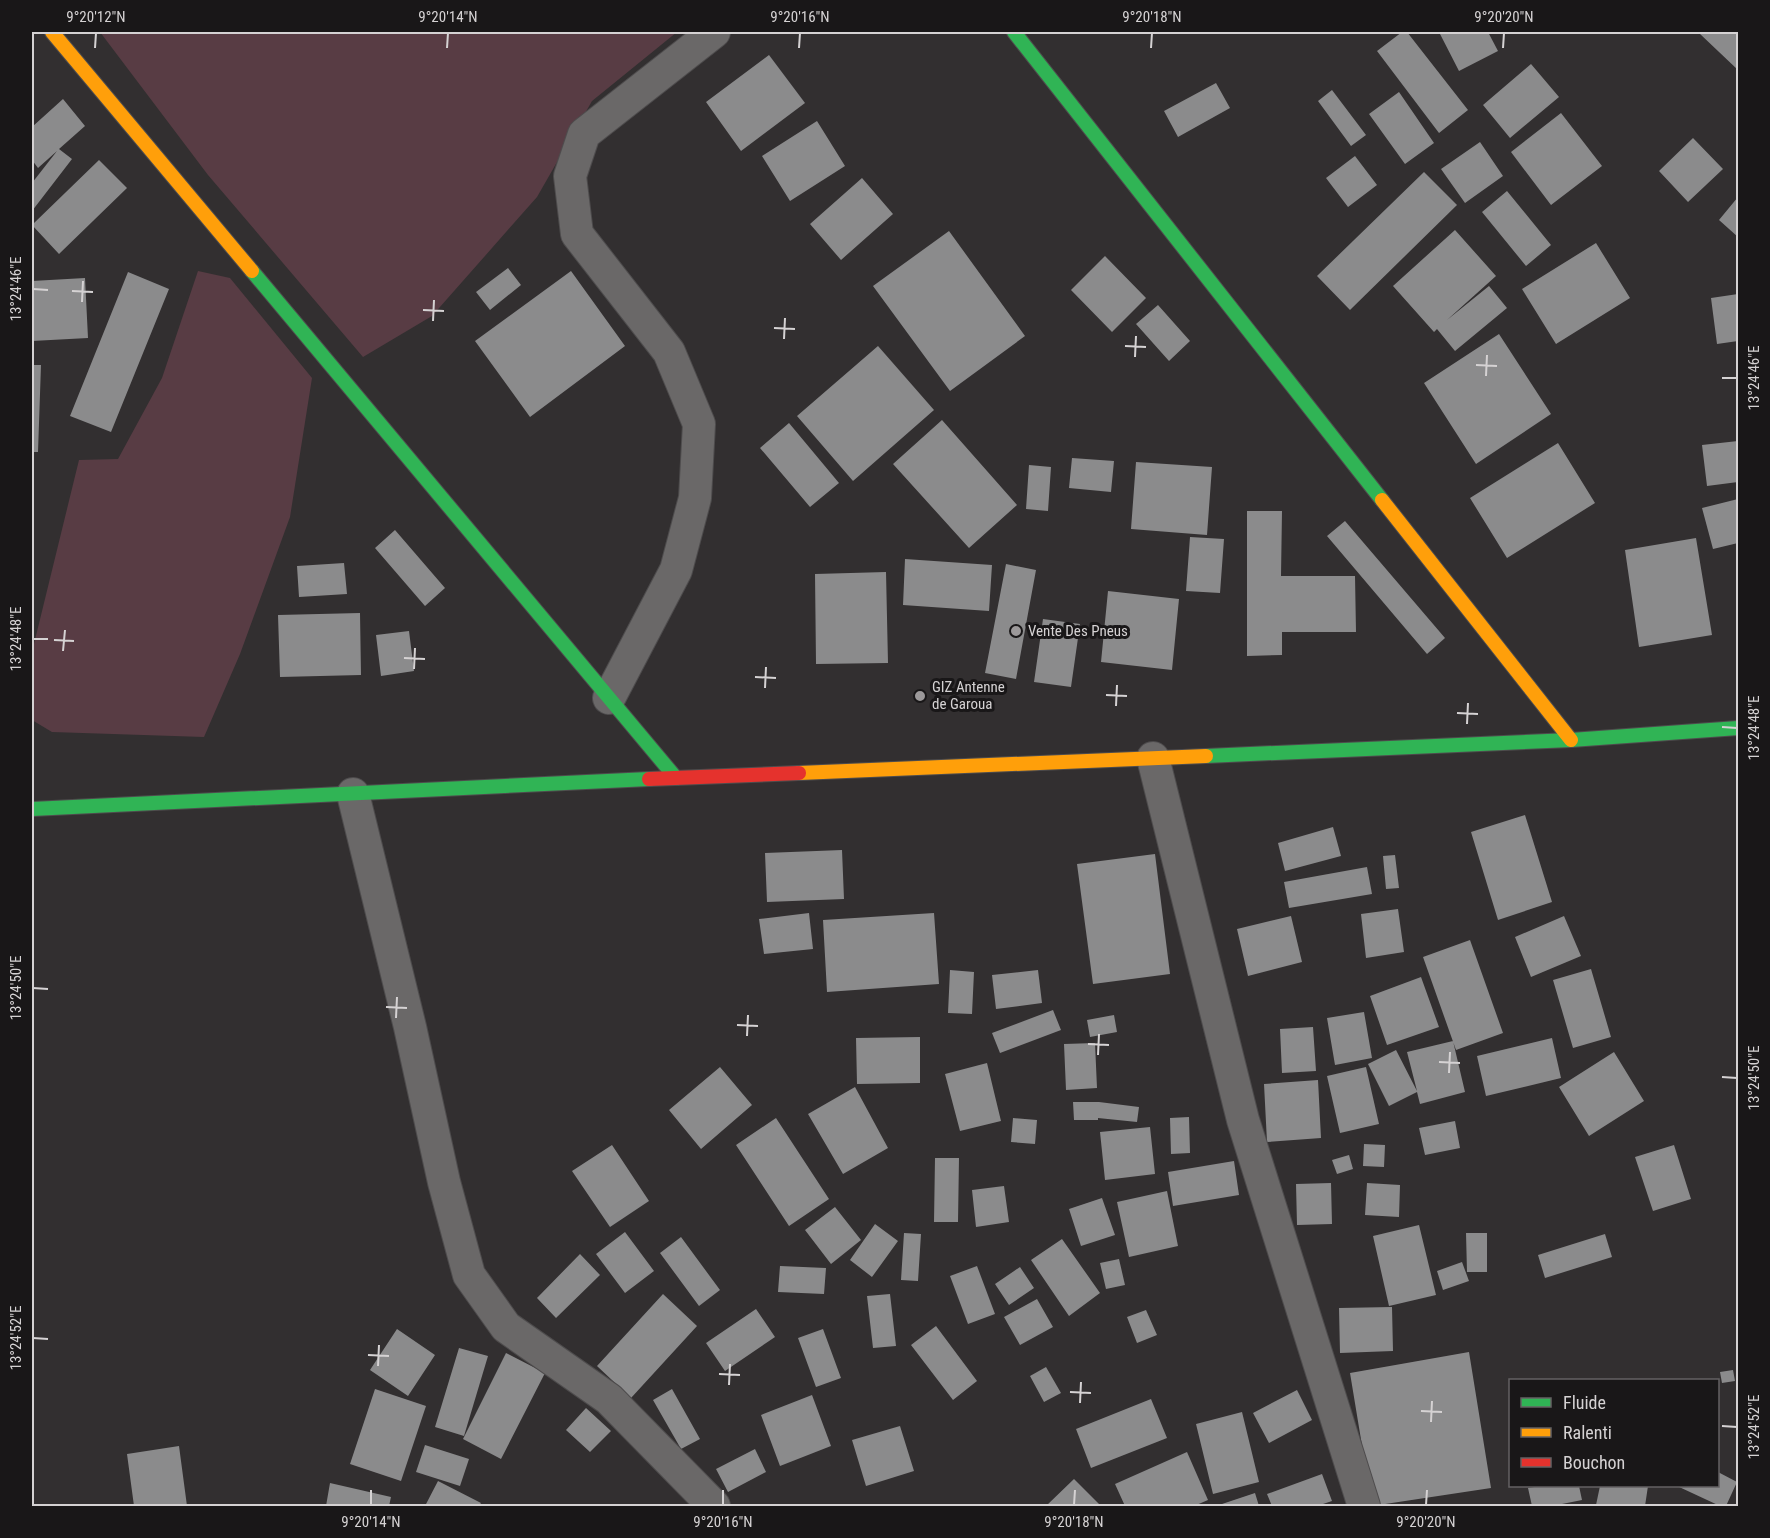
<svg xmlns="http://www.w3.org/2000/svg" width="1770" height="1538" font-family="'Roboto Condensed',sans-serif">
	<rect width="100%" height="100%" fill="#322f30"/>
	<!-- green -->
	<path fill="#583c44" d="M100 32H677L592 101 537 197 432 316 363 357 208 175Z
		M198 271 230 278 312 378 290 517 240 654 204 737 52 732 32 720V652L79 460 118 459 162 378Z"/>
	<!-- building -->
	<path fill="#8b8b8c" d="M1402 32H1407L1468 110 1439 133 1377 51Z
		M1439 32H1488L1498 51 1459 71Z
		M1700 32H1738V70L1699 33Z
		M769 55 805 103 741 151 706 102Z
		M1531 64 1559 97 1510 138 1483 105Z
		M1216 83 1230 108 1178 137 1164 111Z
		M1332 90 1366 135 1351 146 1318 101Z
		M1399 92 1434 143 1405 164 1369 114Z
		M63 99 85 126 59 149 72 159 32 211V183L57 151 38 168 32 160V127Z
		M1561 113 1602 166 1551 205 1511 152Z
		M817 121 845 166 790 201 762 156Z
		M1693 138 1723 169 1688 202 1659 171Z
		M1480 142 1503 176 1465 203 1441 169Z
		M1355 156 1377 185 1348 207 1326 178Z
		M99 160 127 188 59 254 32 225Z
		M1424 172 1457 205 1350 310 1317 276Z
		M862 178 893 214 841 260 810 224Z
		M1507 191 1551 245 1526 266 1482 212Z
		M1738 197V237L1719 220Z
		M1455 230 1496 276 1447 320 1489 286 1507 308 1455 351 1437 329 1434 332 1393 286Z
		M949 231 1025 336 950 391 873 286Z
		M1596 243 1630 298 1556 344 1522 289Z
		M1105 256 1146 298 1112 332 1071 290Z
		M508 268 521 285 490 310 476 292Z
		M571 271 625 346 530 417 475 341Z
		M128 272 169 289 111 432 70 416Z
		M85 278 88 338 32 341V281Z
		M1738 294V341L1717 344 1711 298Z
		M1158 305 1190 341 1169 361 1136 324Z
		M1499 334 1551 414 1476 464 1424 383Z
		M878 346 934 410 853 481 797 416Z
		M32 365H41L38 452H32Z
		M942 420 1017 505 969 548 893 464Z
		M789 423 839 483 810 507 760 448Z
		M1738 441V482L1707 486 1702 445Z
		M1558 443 1595 503 1507 558 1470 498Z
		M1072 458 1114 461 1111 492 1069 488Z
		M1136 462 1212 467 1207 535 1131 529Z
		M1029 465 1051 467 1048 511 1026 509Z
		M1738 499V543L1713 549 1702 508Z
		M1247 511H1282L1281 576H1355L1356 632H1282V655L1247 656Z
		M1345 521 1445 638 1427 654 1327 536Z
		M395 530 445 588 425 606 375 548Z
		M1190 537 1224 539 1220 593 1186 591Z
		M1696 538 1712 635 1639 647 1625 550Z
		M905 559 992 565 989 611 903 605Z
		M344 563 347 594 299 597 297 566Z
		M1006 564 1036 570 1016 679 985 673Z
		M886 572 888 663 816 664 815 574Z
		M1108 591 1179 599 1172 670 1101 662Z
		M360 613 361 675 280 677 278 615Z
		M1043 619 1080 624 1071 687 1034 682Z
		M409 631 414 671 381 676 376 635Z
		M1525 815 1552 902 1498 920 1471 832Z
		M1333 827 1341 856 1285 871 1278 843Z
		M842 850 844 899 767 902 765 853Z
		M1155 854 1170 974 1093 984 1077 864Z
		M1395 855 1399 888 1386 889 1383 856Z
		M1367 867 1372 894 1289 908 1284 882Z
		M1398 909 1404 952 1366 958 1361 914Z
		M809 913 813 949 764 954 759 919Z
		M934 913 939 984 827 992 823 920Z
		M1291 916 1302 962 1248 976 1237 929Z
		M1564 916 1581 956 1531 977 1515 937Z
		M1470 940 1503 1033 1456 1050 1423 957Z
		M1591 969 1611 1037 1573 1048 1553 980Z
		M950 970 974 972 972 1014 948 1013Z
		M1038 970 1042 1003 996 1009 992 975Z
		M1421 977 1439 1027 1387 1045 1370 996Z
		M1053 1010 1061 1030 1000 1053 992 1033Z
		M1364 1012 1372 1058 1335 1065 1327 1018Z
		M1114 1015 1117 1032 1090 1037 1087 1020Z
		M1313 1027 1316 1071 1282 1073 1280 1029Z
		M920 1037V1083L857 1084 856 1038Z
		M1552 1038 1561 1078 1486 1096 1477 1056Z
		M1453 1041 1465 1092 1420 1104 1417 1092 1389 1106 1368 1064 1396 1050 1417 1091 1407 1052Z
		M1095 1043 1097 1088 1066 1090 1064 1044Z
		M1614 1052 1644 1101 1589 1136 1559 1087Z
		M987 1063 1001 1121 960 1131 945 1074Z
		M720 1067 752 1105 701 1149 669 1110Z
		M1366 1067 1379 1124 1340 1133 1327 1076Z
		M1318 1080 1321 1138 1267 1142 1264 1084Z
		M855 1087 888 1148 843 1174 808 1114Z
		M1073 1102H1099L1139 1107 1137 1122 1098 1118V1120H1074Z
		M1189 1117 1190 1153 1171 1154 1170 1118Z
		M776 1118 829 1199 789 1226 736 1145Z
		M1013 1118 1037 1120 1035 1144 1011 1142Z
		M1455 1121 1460 1148 1425 1155 1419 1128Z
		M1150 1127 1155 1174 1105 1180 1100 1132Z
		M1364 1144 1385 1145 1384 1167 1363 1166Z
		M612 1145 649 1201 610 1227 572 1171Z
		M1674 1145 1691 1199 1653 1211 1635 1157Z
		M1349 1155 1353 1169 1337 1174 1332 1160Z
		M935 1158H959L958 1222H934Z
		M1234 1161 1239 1195 1173 1206 1168 1172Z
		M1331 1183 1332 1224 1297 1225 1296 1184Z
		M1367 1183 1400 1185 1399 1217 1365 1215Z
		M1004 1186 1009 1222 976 1227 972 1190Z
		M1167 1191 1178 1246 1129 1257 1117 1202Z
		M1102 1198 1115 1235 1081 1246 1069 1209Z
		M835 1207 861 1240 831 1264 805 1230Z
		M875 1224 898 1241 872 1277 850 1260Z
		M1419 1225 1436 1295 1389 1306 1373 1236Z
		M625 1232 654 1271 625 1293 596 1254Z
		M904 1233 921 1234 918 1281 901 1280Z
		M1466 1233H1487V1272H1467Z
		M1605 1234 1612 1257 1545 1278 1538 1255Z
		M681 1237 720 1290 699 1306 660 1253Z
		M1062 1239 1100 1293 1069 1316 1031 1260Z
		M580 1254 600 1275 556 1318 537 1298Z
		M1119 1259 1125 1285 1106 1289 1100 1263Z
		M1462 1262 1469 1281 1443 1290 1437 1271Z
		M780 1266 826 1268 824 1294 778 1292Z
		M977 1266 995 1314 968 1324 950 1276Z
		M1020 1267 1034 1288 1009 1305 995 1284Z
		M663 1294 697 1326 631 1398 597 1366Z
		M890 1294 896 1346 873 1348 867 1296Z
		M1037 1299 1053 1327 1020 1345 1004 1317Z
		M1392 1307 1393 1351 1340 1353 1339 1308Z
		M756 1309 775 1337 725 1371 706 1343Z
		M1146 1310 1157 1335 1137 1343 1127 1317Z
		M936 1326 977 1381 953 1400 911 1345Z
		M397 1329 435 1355 408 1396 370 1370Z
		M823 1329 841 1378 816 1387 798 1338Z
		M459 1348 488 1356 464 1436 435 1427Z
		M1469 1352 1491 1488 1372 1506 1350 1373Z
		M506 1353 545 1373 501 1459 463 1439Z
		M1046 1367 1061 1393 1044 1402 1030 1376Z
		M1733 1370 1735 1381 1722 1383 1720 1372Z
		M375 1389 426 1406 401 1481 350 1464Z
		M672 1389 700 1439 681 1449 653 1400Z
		M1297 1390 1312 1420 1269 1443 1253 1413Z
		M812 1395 831 1446 780 1466 761 1415Z
		M1151 1399 1167 1438 1091 1468 1076 1429Z
		M586 1408 611 1431 590 1452 566 1430Z
		M1242 1412 1259 1482 1213 1494 1196 1424Z
		M900 1426 914 1471 866 1486 852 1440Z
		M425 1445 469 1459 460 1486 416 1472Z
		M179 1446 187 1506H134L127 1454Z
		M755 1449 766 1472 728 1492 716 1469Z
		M1187 1452 1208 1500 1194 1506H1125L1115 1484Z
		M1718 1472 1737 1482 1726 1506H1720L1677 1486H1718Z
		M1322 1474 1332 1501 1317 1506H1272L1267 1494Z
		M1074 1479 1101 1506H1046Z
		M438 1481 481 1503 479 1506H425Z
		M330 1483 391 1497 389 1506H326Z
		M1541 1486H1579L1582 1500 1552 1506H1532L1528 1488Z
		M1600 1486H1648L1645 1506 1596 1505Z
		M1255 1493 1259 1506H1216Z"/>
	<g fill="none" stroke-linecap="round" stroke-linejoin="round">
		<!-- street casing -->
		<g stroke="#4e4c4d" stroke-width="34">
			<path id="street" d="M609 698 676 570 695 498 699 424 669 352 577 234 570 176 584 134 714 32
				M1153 758 1243 1120 1364 1506
				M353 794 410 1027 444 1182 469 1275 506 1327 609 1399 714 1506"/>
		</g>
		<!-- fast casing -->
		<g stroke="#4e4c4d" stroke-width="16">
			<path id="fast" d="M1014 32 1382 500
				M252 271 676 778
				M1206 756 1571 740 1738 728
				M32 809 649 779"/>
		</g>
		<!-- slow casing -->
		<g stroke="#4e4c4d" stroke-width="16">
			<path id="slow" d="M52 32 252 271
				M1382 500 1571 740
				M799 773 1206 756"/>
		</g>
		<!-- jam casing -->
		<g stroke="#4e4c4d" stroke-width="16">
			<path id="jam" d="M649 779 799 773"/>
		</g>
		<!-- street -->
		<use href="#street" stroke="#6a6868" stroke-width="32"/>
		<!-- fast -->
		<use href="#fast" stroke="#30b455" stroke-width="14"/>
		<!-- slow -->
		<use href="#slow" stroke="#ff9f0a" stroke-width="14"/>
		<!-- jam -->
		<use href="#jam" stroke="#e5322d" stroke-width="14"/>
	</g>
	<!-- ticks -->
	<path fill="none" stroke="#d5d2d3" stroke-width="2" d="M95 48 96 33M447 48 448 33M799 48 800 33M1151 48 1152 33M1503 48 1504 33M33 289 48 290M72 291 93 292M82 302 83 281M423 310 444 311M433 321 434 300M774 328 795 329M784 339 785 318M1125 346 1146 347M1135 357 1136 336M1476 365 1497 366M1486 376 1487 355M1722 378H1737M33 639H48M54 640 74 641M63 651 65 630M404 658 425 659M414 669 415 648M755 677 776 678M765 688 766 667M1106 695 1127 696M1116 706 1117 685M1457 713 1478 714M1467 724 1468 703M1722 727 1737 728M33 988 48 989M386 1007 407 1008M396 1018 397 997M737 1025 758 1026M747 1036 748 1015M1088 1044 1109 1045M1098 1055 1099 1034M1439 1062 1460 1063M1449 1073 1450 1052M1722 1077 1737 1078M33 1338 48 1339M368 1355 389 1356M378 1366 379 1345M719 1374 740 1375M729 1385 730 1364M1070 1392 1091 1393M1080 1403 1081 1382M1421 1411 1442 1412M1431 1422 1432 1401M1722 1426 1737 1427M371 1505V1490M723 1505V1490M1074 1505 1075 1490M1426 1505 1427 1490"/>
	<!-- markers -->
	<g fill="#9c999a" stroke="#191718" stroke-width="2">
		<circle cx="1016" cy="631" r="6"/>
		<circle cx="920" cy="696" r="6"/>
	</g>
	<g text-anchor="middle" stroke-width="6" stroke-linejoin="round" paint-order="stroke">
		<!-- poi labels -->
		<g font-size="15" fill="#d5d2d3" stroke="#191718" text-anchor="start">
			<text x="1028" y="636">Vente Des Pneus</text>
			<text x="932" y="692">GIZ Antenne<tspan x="932" dy="17">de Garoua</tspan></text>
		</g>
	</g>
	<!-- border -->
	<rect width="1770" height="1538" fill="none" stroke="#191718" stroke-width="66"/>
	<!-- legend -->
	<rect x="1509" y="1379" width="210" height="108" fill="#191718" stroke="#646263" stroke-width="1.5"/>
	<rect x="1521" y="1398" width="30" height="9" fill="#30b455" stroke="#646263" stroke-width="1.5"/>
	<text x="1563" y="1409" font-size="18" fill="#d5d2d3">Fluide</text>
	<rect x="1521" y="1428" width="30" height="9" fill="#ff9f0a" stroke="#646263" stroke-width="1.5"/>
	<text x="1563" y="1439" font-size="18" fill="#d5d2d3">Ralenti</text>
	<rect x="1521" y="1458" width="30" height="9" fill="#e5322d" stroke="#646263" stroke-width="1.5"/>
	<text x="1563" y="1469" font-size="18" fill="#d5d2d3">Bouchon</text>
	<rect x="33" y="33" width="1704" height="1472" fill="none" stroke="#d5d2d3" stroke-width="2"/>
	<g font-size="15" text-anchor="middle" fill="#d5d2d3">
		<text x="96" y="22">9°20'12"N</text>
		<text x="448" y="22">9°20'14"N</text>
		<text x="800" y="22">9°20'16"N</text>
		<text x="1152" y="22">9°20'18"N</text>
		<text x="1504" y="22">9°20'20"N</text>
		<text transform="translate(16 289) rotate(-90)" y="5">13°24'46"E</text>
		<text transform="translate(1754 378) rotate(-90)" y="5">13°24'46"E</text>
		<text transform="translate(16 639) rotate(-90)" y="5">13°24'48"E</text>
		<text transform="translate(1754 728) rotate(-90)" y="5">13°24'48"E</text>
		<text transform="translate(16 988) rotate(-90)" y="5">13°24'50"E</text>
		<text transform="translate(1754 1078) rotate(-90)" y="5">13°24'50"E</text>
		<text transform="translate(16 1338) rotate(-90)" y="5">13°24'52"E</text>
		<text transform="translate(1754 1427) rotate(-90)" y="5">13°24'52"E</text>
		<text x="371" y="1527">9°20'14"N</text>
		<text x="723" y="1527">9°20'16"N</text>
		<text x="1074" y="1527">9°20'18"N</text>
		<text x="1426" y="1527">9°20'20"N</text>
	</g>
</svg>
